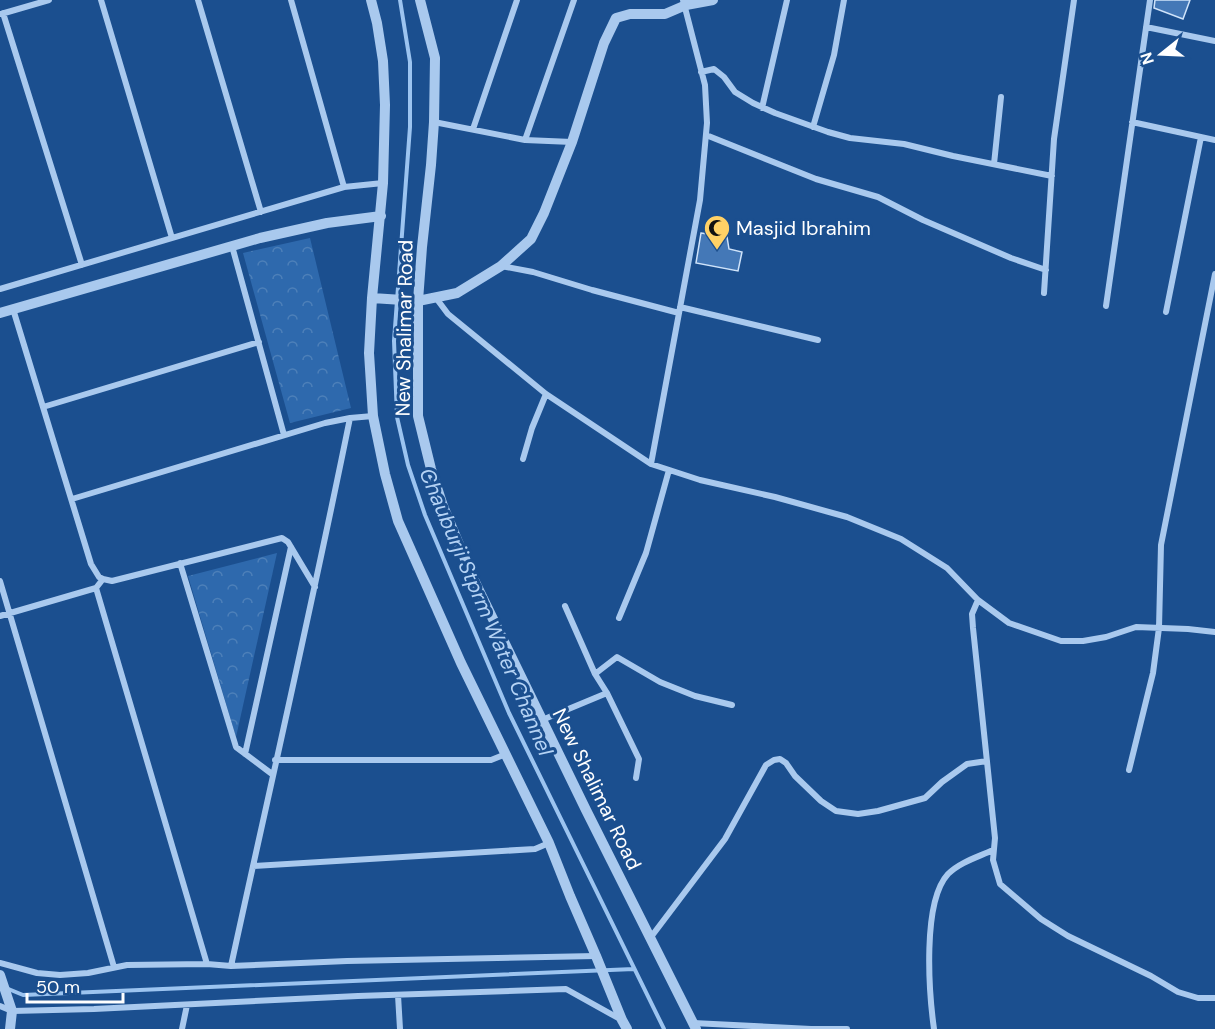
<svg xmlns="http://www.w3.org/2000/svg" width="1215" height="1029" font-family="'DM Sans',sans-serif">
	<defs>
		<pattern id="park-crowns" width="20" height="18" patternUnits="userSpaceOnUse" patternTransform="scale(1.5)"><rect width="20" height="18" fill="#2e69ad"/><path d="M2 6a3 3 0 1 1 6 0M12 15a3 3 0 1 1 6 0" fill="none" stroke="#4d80b9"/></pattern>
	</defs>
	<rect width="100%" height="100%" fill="#1b4f8f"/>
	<!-- park -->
	<path fill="url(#park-crowns)" d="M310 238 351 408 290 423 243 253Z
		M277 553 236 737 188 576Z"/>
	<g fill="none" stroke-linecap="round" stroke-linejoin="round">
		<!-- stream -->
		<path stroke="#9cc4f0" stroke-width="4" d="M400 0 410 62V127L394 341 397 417 408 465 425 515 509 713 664 1029
			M6 988 23 995 634 969"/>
	</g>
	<!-- building -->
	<path fill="#4478b7" stroke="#cfe3fa" stroke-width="1.5" d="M1155 0H1190L1183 19 1154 8Z
		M701 233 727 237 729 249 742 252 738 271 696 263Z"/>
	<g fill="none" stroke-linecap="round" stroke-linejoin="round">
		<!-- minor -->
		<path stroke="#a9c9ee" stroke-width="6" d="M101 0 172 238
			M198 0 261 212
			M291 0 344 187
			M3 13 82 265
			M1 14 49 0
			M1146 27 1215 41
			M701 72 714 69 724 77 735 92 753 103 775 113 828 132 850 138 904 144 953 156 1052 176
			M762 108 787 0
			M434 122 525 140 572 142
			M1132 122 1215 140
			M813 127 834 55 844 0
			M473 129 517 0
			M706 135 816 179 878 197 923 220 1011 258 1046 270
			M525 140 574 0
			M994 164 1001 97
			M232 246 284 435
			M501 266 533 272 592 290 679 313
			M0 289 344 187 383 183
			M1044 293 1054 139 1074 0
			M436 298 448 314 546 394 651 464 700 480 775 497 847 517 901 539 947 568 978 600 1009 623 1061 641H1083L1106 637 1136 627 1188 629 1215 632
			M1106 306 1150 0
			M680 307 818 340
			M13 309 91 564 99 577 103 579
			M1166 312 1201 137
			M43 407 259 342
			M523 459 532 428 546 394
			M651 464 700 200 707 123 705 85 683 0
			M72 499 325 423 350 418
			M180 563 236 747 272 774
			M0 581 114 967
			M96 588 207 964
			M978 600 972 614 973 628 995 838 993 860 1000 884 1041 919 1068 936 1151 976 1178 992 1198 998H1215
			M565 606 595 674 607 693 639 759 636 778
			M0 616 96 588 103 579 112 581 282 538 288 542 315 587
			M619 618 646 553 669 470
			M595 674 617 657 660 682 695 696 732 705
			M542 720 607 693
			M245 754 291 547
			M275 760H491L506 754
			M1129 770 1153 673 1159 628 1161 545 1215 274
			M253 866 535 849 549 843
			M651 937 725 839 766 765 774 760 780 759 786 763 795 776 821 801 836 811 858 814 878 811 925 798 942 782 967 764 987 761
			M0 963 37 973 60 975 88 973 127 965 207 964 231 966 347 961 596 956
			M231 966C271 783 313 601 350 418L373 416
			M398 995 400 1029
			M0 1006 12 1011 94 1009 358 996 566 989 620 1019
			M693 1023 811 1029H847
			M182 1029 187 1005
			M934 1029C929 993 922 902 948 874 960 862 978 857 993 850"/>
		<!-- tertiary -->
		<path stroke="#a9c9ee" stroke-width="10" d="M371 0 377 23 383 61 385 105 383 183 372 298 369 353 373 416 385 474 398 521 410 548 461 663 549 843 570 896 596 956 622 1020 627 1029
			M420 0 435 58 434 122 431 165 422 247 418 301V416L431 469 443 506 473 578 586 810 696 1029
			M372 298 418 301 457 293 501 266 531 239 544 213 572 142 604 43 616 18 630 14H665L686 5 713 0
			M0 313 260 238 327 223 381 216
			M0 975 12 1011 10 1029"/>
	</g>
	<!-- icons -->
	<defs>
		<g id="mosque-pin" transform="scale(1.35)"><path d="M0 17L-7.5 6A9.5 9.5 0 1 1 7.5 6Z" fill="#ffd166" stroke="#1b4f8f"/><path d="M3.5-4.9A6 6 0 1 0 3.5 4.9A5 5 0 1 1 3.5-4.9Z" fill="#111"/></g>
	</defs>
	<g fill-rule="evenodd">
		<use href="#mosque-pin" x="717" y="228"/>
	</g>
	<g text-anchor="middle" stroke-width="6" stroke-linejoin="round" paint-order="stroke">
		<!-- poi labels -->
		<g font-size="20" fill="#fff" stroke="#1b4f8f" text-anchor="start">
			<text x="736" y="235">Masjid Ibrahim</text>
		</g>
		<!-- street labels -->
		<g font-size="20" fill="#fff" stroke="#1b4f8f">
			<text transform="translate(404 328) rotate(-89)" y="7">New Shalimar Road</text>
			<text transform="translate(597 789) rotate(64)" y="7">New Shalimar Road</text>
		</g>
		<!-- water labels -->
		<g font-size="21" font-style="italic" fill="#b5d3f5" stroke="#1b4f8f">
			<text transform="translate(486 612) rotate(67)" y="7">Chauburji Stprm Water Channel</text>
		</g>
	</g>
	<!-- north arrow -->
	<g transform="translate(1161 54) rotate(252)" stroke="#1b4f8f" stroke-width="4.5" paint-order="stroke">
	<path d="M0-4.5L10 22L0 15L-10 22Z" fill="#ffffff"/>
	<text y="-9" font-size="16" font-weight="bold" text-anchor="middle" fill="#ffffff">N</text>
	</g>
	<!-- scale -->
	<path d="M27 993v9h96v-9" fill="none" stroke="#ffffff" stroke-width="3"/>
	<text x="36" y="993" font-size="18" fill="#ffffff" stroke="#1b4f8f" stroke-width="4.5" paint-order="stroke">50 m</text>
</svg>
